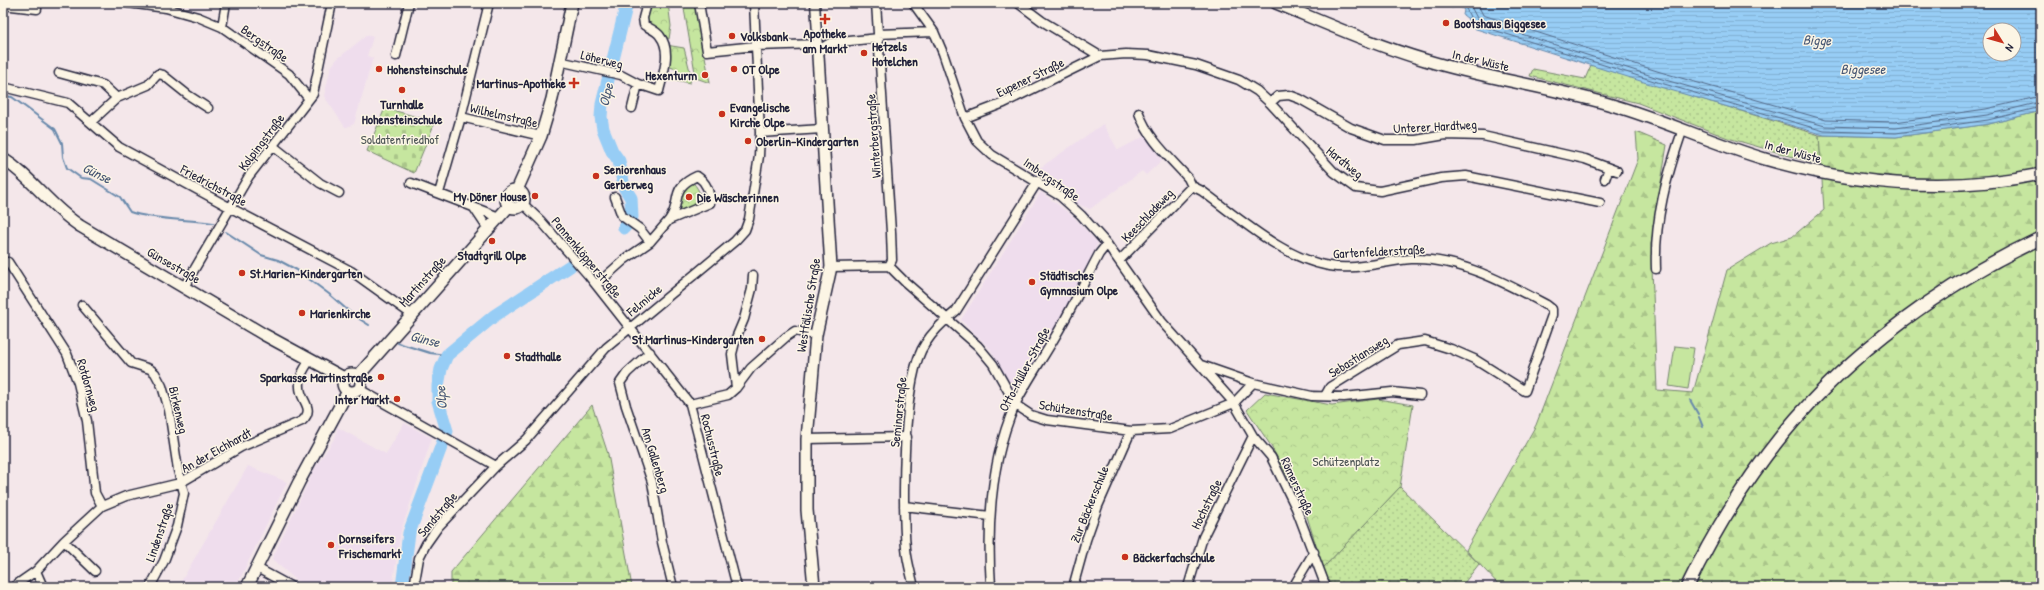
<svg xmlns="http://www.w3.org/2000/svg" width="2044" height="590" font-family="'Patrick Hand',sans-serif">
	<defs>
		<pattern id="grass-dots" width="8" height="8" patternUnits="userSpaceOnUse"><rect width="8" height="8" fill="#c6e69f"/><path d="M2 2h.1M6 6h.1" fill="none" stroke="#aac58a" stroke-width="1.8" stroke-linecap="round"/></pattern>
		<pattern id="forest-firs" width="22" height="20" patternUnits="userSpaceOnUse"><rect width="22" height="20" fill="#c6e69f"/><path d="M5 1l3.5 6h-7zM16 11l3.5 6h-7z" fill="#aac58a"/></pattern>
		<pattern id="cemetery-stones" width="16" height="16" patternUnits="userSpaceOnUse"><rect width="16" height="16" fill="#c6e69f"/><path d="M2 7V4a2 2 0 0 1 4 0v3zM10 15v-3a2 2 0 0 1 4 0v3z" fill="#aac58a"/></pattern>
		<pattern id="park-crowns" width="20" height="18" patternUnits="userSpaceOnUse"><rect width="20" height="18" fill="#c6e69f"/><path d="M2 6a3 3 0 1 1 6 0M12 15a3 3 0 1 1 6 0" fill="none" stroke="#aac58a"/></pattern>
		<pattern id="water-rules" width="6" height="5" patternUnits="userSpaceOnUse"><rect width="6" height="5" fill="#97cdf5"/><path d="M0 2.5h6" fill="none" stroke="#82b0d3"/></pattern>
	</defs>
	<rect width="100%" height="100%" fill="#f4e7ea"/>
	<filter id="ink" filterUnits="userSpaceOnUse"><feTurbulence type="fractalNoise" baseFrequency=".025" numOctaves="2"/><feDisplacementMap in="SourceGraphic" scale="8" xChannelSelector="R" yChannelSelector="G"/><feConvolveMatrix kernelMatrix="1 2 1 2 8 2 1 2 1" color-interpolation-filters="sRGB"/></filter>
	<g filter="url(#ink)">
		<!-- built -->
		<path fill="#efdded" d="M367 35 373 37 367 56 373 58 354 124 347 127H345L324 96 331 67 337 59Z
			M1103 124 1118 150 1145 136 1162 160 1146 175 1142 171 1090 209 1077 204 1037 170Z
			M1041 192 1073 216 1098 243 1057 326 1028 376 1014 390 990 349 961 320Z
			M404 423 432 438 401 531 392 587H308L297 581 272 559 315 468 336 436 337 427 386 454Z
			M248 466 287 482 236 587H178Z"/>
		<!-- grass -->
		<path fill="url(#grass-dots)" stroke="#74846d" d="M1591 65 1819 135 1821 165 1728 138 1638 103 1530 76 1533 69 1585 79Z
			M1400 487 1479 564 1461 587H1331L1323 568Z"/>
		<!-- forest -->
		<path fill="url(#forest-firs)" stroke="#74846d" d="M2041 111V587H1501L1466 550 1536 425 1638 159 1636 132 1667 145 1651 244 1657 390 1693 393 1727 270 1771 243 1792 237 1824 210 1819 135 1896 137 1989 124Z
			M592 405 608 454 632 587H451V572Z"/>
		<!-- cemetery -->
		<path fill="url(#cemetery-stones)" stroke="#74846d" d="M385 108 435 122 414 173 367 151Z"/>
		<!-- park -->
		<path fill="url(#park-crowns)" stroke="#74846d" d="M648 3H668L671 26 669 39 645 24Z
			M683 3H695L710 83 696 78Z
			M666 45 684 48 691 75 690 83 676 80 678 70 668 66Z
			M691 180C697 187 703 195 699 203L677 214 680 189Z
			M1265 393 1332 405 1378 399 1413 405 1400 487 1323 568 1304 507 1271 446 1247 410Z"/>
		<!-- pitch -->
		<path fill="#c6e69f" stroke="#74846d" d="M1675 346 1694 348 1688 389 1669 386Z"/>
		<!-- water -->
		<path fill="url(#water-rules)" stroke="#6889ab" fill-rule="evenodd" d="M1442 3H2041V111L1989 124 1896 137 1824 135 1653 85 1473 28 1467 24 1468 19 1463 15 1464 10 1459 6 1452 8ZM1990 30H2014V54H1990Z"/>
		<g fill="none" stroke-linecap="round" stroke-linejoin="round">
			<!-- shore -->
			<path stroke="#516685" stroke-width="1" d="M1461 3C1469 9 1469 20 1475 24L1654 81 1824 131 1896 133 1988 120 2041 107
				M1469 3 1478 20 1655 77 1825 126 1896 128 1987 115 2041 102
				M1477 3 1483 15 1657 71 1826 120 1895 122 1986 109 2041 96"/>
			<!-- stream -->
			<path stroke="#6889ab" stroke-width="2" d="M3 96 12 97 55 129 62 143 63 157 67 168 81 178 91 179 120 197 130 212C153 220 187 219 213 223
				M226 232 261 255 278 260 297 270 329 294 353 315 369 325
				M398 343 430 353 447 355
				M1690 400 1698 414
				M1699 417 1703 427"/>
			<!-- river -->
			<path stroke="#97cdf5" stroke-width="13" d="M624 228 632 217 631 198 624 187 619 161 612 151 603 129 601 117 602 104 627 3
				M402 587 409 533 447 431 438 401V386L441 369 447 355 494 316 570 266"/>
			<!-- street casing -->
			<g stroke="#22223b" stroke-width="11">
				<path id="street" d="M128 3 166 8 198 17 222 27 289 74 309 99
					M699 3 707 51 756 46 818 44
					M815 3 818 49
					M876 3 891 232 892 260 889 266
					M913 3 934 32 943 53 965 118 977 141 992 155 1060 196 1081 215 1107 244 1162 322 1234 403 1253 436 1271 457 1296 508 1326 587
					M1018 3 1042 21 1100 56
					M3 5 37 9
					M222 27 226 3
					M878 34 934 32
					M396 56 409 3
					M818 56 822 48 830 43 879 38
					M559 61 621 75 638 84
					M59 73 103 85 117 98
					M3 87 68 103 119 147 229 207 351 271 411 314
					M1270 103 1278 96 1289 95 1300 99 1351 128 1385 140H1416L1445 135 1483 136 1585 159 1617 171
					M632 108 638 84 659 91C663 74 672 51 660 36 657 31 649 28 644 25L643 18 646 7
					M1139 113C1148 139 1170 158 1188 178L1192 186 1202 191C1239 218 1283 258 1329 266 1355 271 1384 261 1411 259 1458 257 1506 283 1547 305L1552 309V315L1525 391 1474 359 1451 349 1425 341 1398 345 1330 387 1325 396
					M461 117 541 136
					M965 118 1004 103 1100 56 1126 54 1148 55 1196 65 1239 80 1257 91 1270 103 1334 172 1356 188 1380 191 1441 178 1466 176 1600 203
					M91 122 117 98 148 85 158 74 163 75 188 95 208 108
					M760 133 822 129
					M273 146 320 183 339 193
					M1605 179 1609 168
					M411 183 499 217
					M439 193 461 117 489 3
					M615 197 622 216 640 229 650 242
					M523 204 541 221 589 276 690 404 737 587
					M474 208 488 229
					M1119 261 1192 186
					M8 262 67 354 78 383 87 421 95 493 102 506
					M831 267 889 266 904 281 978 346 993 364 1016 405 1031 415 1047 420 1131 431 1170 429 1234 403 1253 383 1312 396 1344 397 1392 392 1420 395
					M1656 269C1654 220 1667 175 1683 129
					M596 285 624 260 650 242 669 220 710 203C710 192 706 182 697 176 668 189 683 201 669 220
					M184 287 249 176 313 94 332 3
					M82 305 131 363 150 369 155 373 162 386 169 410 178 470 184 493 177 526 164 561 150 587
					M650 352 627 373 620 383 626 406 652 482 662 542 673 587
					M1201 365 1253 383
					M736 388 732 354 736 338 744 319 752 289 753 275
					M359 389 496 466
					M690 404 728 395 736 388 751 368 786 337 795 331 808 334
					M807 439 907 437
					M904 506 990 516
					M64 541 95 571
					M257 568 292 587
					M36 571 43 587
					M13 587 36 571 64 541 102 506 126 496 180 483 241 447 302 421C316 408 300 401 300 387 299 376 304 369 310 360
					M414 587 419 558 426 544 438 527 496 466 526 440 606 348 735 241 745 230 749 219 759 156 760 133 754 3
					M914 587C911 574 907 561 906 548 902 506 902 377 925 344 933 331 945 320 956 311L1038 181
					M991 587C987 527 990 461 1015 405 1026 382 1042 360 1055 337 1071 310 1084 282 1099 254L1107 244
					M1073 587 1086 540 1098 506 1131 431
					M1188 587 1203 537 1253 436
					M1293 587 1314 552"/>
			</g>
			<!-- secondary casing -->
			<g stroke="#22223b" stroke-width="14">
				<path id="secondary" d="M1276 3C1325 23 1374 45 1425 60 1487 79 1552 87 1615 106 1666 121 1714 144 1765 159 1855 185 1949 193 2041 174
					M3 159C32 177 49 206 80 226L263 334 344 378
					M506 199a9 9 0 1 1 18 0a9 9 0 1 1-18 0Z
					M517 190 541 136 552 99 572 3
					M343 383a9 9 0 1 1 18 0a9 9 0 1 1-18 0Z
					M358 376 509 206
					M247 587 299 482 348 391
					M814 587 807 510V439L816 335 831 267 818 56"/>
			</g>
			<!-- primary casing -->
			<g stroke="#22223b" stroke-width="15">
				<path id="primary" d="M1687 587C1713 533 1745 481 1783 434 1851 351 1945 283 2041 238"/>
			</g>
			<!-- street -->
			<use href="#street" stroke="#fcf5e5" stroke-width="8"/>
			<!-- secondary -->
			<use href="#secondary" stroke="#fcf5e5" stroke-width="11"/>
			<!-- primary -->
			<use href="#primary" stroke="#fcf5e5" stroke-width="12"/>
		</g>
	</g>
	<!-- markers -->
	<g fill="#c8321e" stroke="#fcf5e5" stroke-width="1.5">
		<path d="M823 13h4v4h4v4h-4v4h-4v-4h-4v-4h4z"/>
		<circle cx="1446" cy="23" r="4"/>
		<circle cx="732" cy="36" r="4"/>
		<circle cx="864" cy="53" r="4"/>
		<circle cx="379" cy="69" r="4"/>
		<circle cx="734" cy="69" r="4"/>
		<circle cx="705" cy="75" r="4"/>
		<path d="M572 77h4v4h4v4h-4v4h-4v-4h-4v-4h4z"/>
		<circle cx="402" cy="90" r="4"/>
		<circle cx="722" cy="114" r="4"/>
		<circle cx="748" cy="141" r="4"/>
		<circle cx="596" cy="176" r="4"/>
		<circle cx="535" cy="196" r="4"/>
		<circle cx="689" cy="197" r="4"/>
		<circle cx="492" cy="241" r="4"/>
		<circle cx="242" cy="273" r="4"/>
		<circle cx="1032" cy="282" r="4"/>
		<circle cx="302" cy="313" r="4"/>
		<circle cx="762" cy="339" r="4"/>
		<circle cx="507" cy="356" r="4"/>
		<circle cx="381" cy="377" r="4"/>
		<circle cx="397" cy="399" r="4"/>
		<circle cx="331" cy="545" r="4"/>
		<circle cx="1125" cy="557" r="4"/>
	</g>
	<g text-anchor="middle" stroke-width="3" stroke-linejoin="round" paint-order="stroke">
		<!-- poi labels -->
		<g font-size="13" font-weight="bold" fill="#22223b" stroke="#fcf5e5" text-anchor="start">
			<text x="1454" y="28">Bootshaus Biggesee</text>
			<text x="825" y="38" text-anchor="middle">Apotheke<tspan x="825" dy="15">am Markt</tspan></text>
			<text x="740" y="41">Volksbank</text>
			<text x="872" y="51">Hetzels<tspan x="872" dy="15">Hotelchen</tspan></text>
			<text x="387" y="74">Hohensteinschule</text>
			<text x="742" y="74">OT Olpe</text>
			<text x="697" y="80" text-anchor="end">Hexenturm</text>
			<text x="566" y="88" text-anchor="end">Martinus-Apotheke</text>
			<text x="402" y="109" text-anchor="middle">Turnhalle<tspan x="402" dy="15">Hohensteinschule</tspan></text>
			<text x="730" y="112">Evangelische<tspan x="730" dy="15">Kirche Olpe</tspan></text>
			<text x="756" y="146">Oberlin-Kindergarten</text>
			<text x="604" y="174">Seniorenhaus<tspan x="604" dy="15">Gerberweg</tspan></text>
			<text x="527" y="201" text-anchor="end">My Döner House</text>
			<text x="697" y="202">Die Wäscherinnen</text>
			<text x="492" y="260" text-anchor="middle">Stadtgrill Olpe</text>
			<text x="250" y="278">St.Marien-Kindergarten</text>
			<text x="1040" y="280">Städtisches<tspan x="1040" dy="15">Gymnasium Olpe</tspan></text>
			<text x="310" y="318">Marienkirche</text>
			<text x="754" y="344" text-anchor="end">St.Martinus-Kindergarten</text>
			<text x="515" y="361">Stadthalle</text>
			<text x="373" y="382" text-anchor="end">Sparkasse Martinstraße</text>
			<text x="389" y="404" text-anchor="end">Inter Markt</text>
			<text x="339" y="543">Dornseifers<tspan x="339" dy="15">Frischemarkt</tspan></text>
			<text x="1133" y="562">Bäckerfachschule</text>
		</g>
		<!-- street labels -->
		<g font-size="13" fill="#22223b" stroke="#fcf5e5">
			<text transform="translate(265 43) rotate(35)" y="5">Bergstraße</text>
			<text transform="translate(602 59) rotate(14)" y="5">Löherweg</text>
			<text transform="translate(1481 60) rotate(13)" y="5">In der Wüste</text>
			<text transform="translate(1030 77) rotate(-26)" y="5">Eupener Straße</text>
			<text transform="translate(504 115) rotate(13)" y="5">Wilhelmstraße</text>
			<text transform="translate(1435 126) rotate(-3)" y="5">Unterer Hardtweg</text>
			<text transform="translate(873 136) rotate(-94)" y="5">Winterbergstraße</text>
			<text transform="translate(261 142) rotate(-53)" y="5">Kolpingstraße</text>
			<text transform="translate(1793 151) rotate(15)" y="5">In der Wüste</text>
			<text transform="translate(1345 162) rotate(39)" y="5">Hardtweg</text>
			<text transform="translate(1052 179) rotate(35)" y="5">Imbergstraße</text>
			<text transform="translate(214 185) rotate(28)" y="5">Friedrichstraße</text>
			<text transform="translate(1147 215) rotate(-46)" y="5">Keeschladeweg</text>
			<text transform="translate(1379 251) rotate(-3)" y="5">Gartenfelderstraße</text>
			<text transform="translate(587 257) rotate(50)" y="5">Pannenklöpperstraße</text>
			<text transform="translate(174 265) rotate(30)" y="5">Günsestraße</text>
			<text transform="translate(422 281) rotate(-48)" y="5">Martinstraße</text>
			<text transform="translate(644 300) rotate(-40)" y="5">Felmicke</text>
			<text transform="translate(808 305) rotate(-81)" y="5">Westfälische Straße</text>
			<text transform="translate(1358 356) rotate(-32)" y="5">Sebastiansweg</text>
			<text transform="translate(1024 369) rotate(-62)" y="5">Otto-Müller-Straße</text>
			<text transform="translate(89 385) rotate(74)" y="5">Rotdornweg</text>
			<text transform="translate(179 410) rotate(77)" y="5">Birkenweg</text>
			<text transform="translate(1076 410) rotate(9)" y="5">Schützenstraße</text>
			<text transform="translate(898 412) rotate(-84)" y="5">Seminarstraße</text>
			<text transform="translate(713 445) rotate(76)" y="5">Rochusstraße</text>
			<text transform="translate(216 450) rotate(-29)" y="5">An der Eichhardt</text>
			<text transform="translate(656 460) rotate(73)" y="5">Am Gallenberg</text>
			<text transform="translate(1298 486) rotate(65)" y="5">Römerstraße</text>
			<text transform="translate(1089 504) rotate(-68)" y="5">Zur Bäckerschule</text>
			<text transform="translate(1206 504) rotate(-64)" y="5">Hochstraße</text>
			<text transform="translate(437 514) rotate(-50)" y="5">Sandstraße</text>
			<text transform="translate(159 532) rotate(-71)" y="5">Lindenstraße</text>
		</g>
		<!-- park labels -->
		<g font-size="13" fill="#4b5354" stroke="#fcf5e5">
			<text x="400" y="144">Soldatenfriedhof</text>
			<text x="1346" y="466">Schützenplatz</text>
		</g>
		<!-- water labels -->
		<g font-size="14" font-style="italic" fill="#455573" stroke="#fcf5e5">
			<text transform="translate(1817 40) rotate(2)" y="5">Bigge</text>
			<text x="1863" y="74">Biggesee</text>
			<text transform="translate(606 95) rotate(-77)" y="5">Olpe</text>
			<text transform="translate(97 173) rotate(26)" y="5">Günse</text>
			<text transform="translate(425 339) rotate(14)" y="5">Günse</text>
			<text transform="translate(441 398) rotate(-95)" y="5">Olpe</text>
		</g>
	</g>
	<!-- margin -->
	<rect width="2044" height="590" fill="none" stroke="#fcf5e5" stroke-width="16"/>
	<rect x="8" y="8" width="2028" height="574" fill="none" stroke="#22223b" stroke-width="1.5" filter="url(#ink)"/>
	<!-- north arrow -->
	<g transform="translate(2002 42) rotate(127)"><circle r="19" fill="#fcf5e5" stroke="#a5a1a1"/>
	<path d="M0-3L7 15L0 10L-7 15Z" fill="#c8321e"/>
	<text y="-6" font-size="11" font-weight="bold" text-anchor="middle" fill="#22223b">N</text>
	</g>
</svg>
